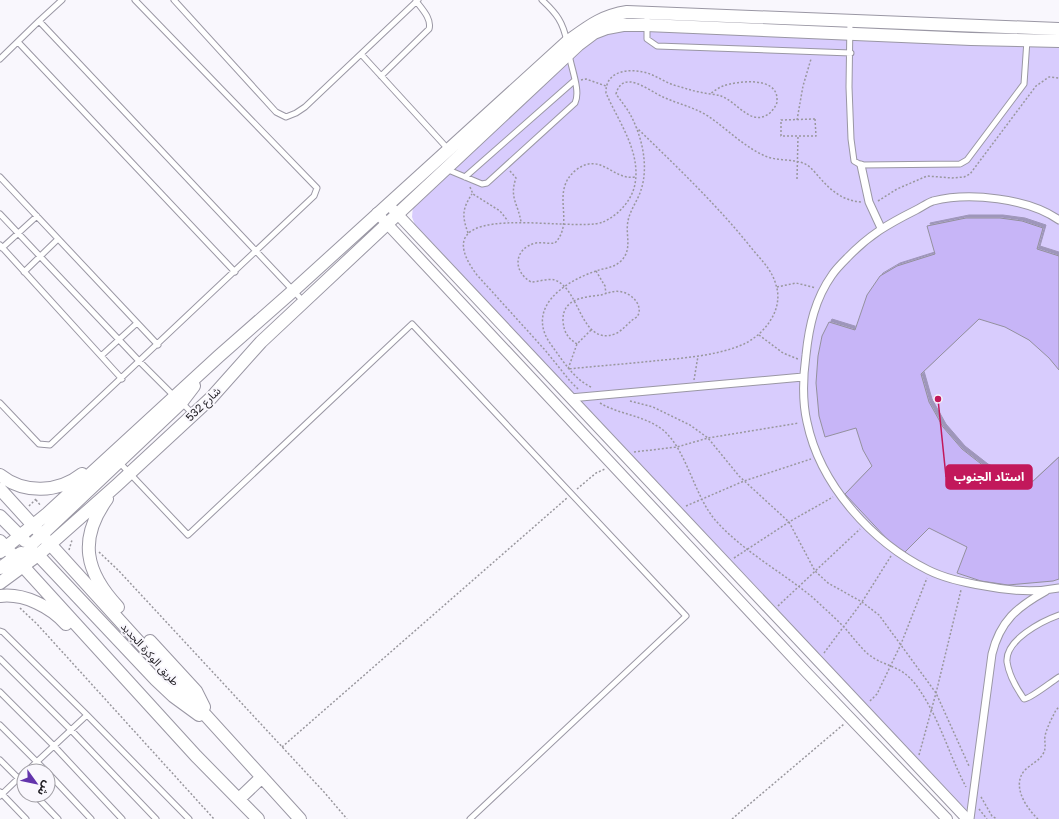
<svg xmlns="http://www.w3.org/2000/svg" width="1059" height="819" font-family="'Golos Text','Noto Sans Arabic',sans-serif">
	<defs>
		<filter id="shadow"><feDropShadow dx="3" dy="-3" stdDeviation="0" flood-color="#0004"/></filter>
	</defs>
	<rect width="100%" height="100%" fill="#f9f7fd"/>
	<!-- green -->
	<path fill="#d8ccfd" d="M625 29 1059 41V819H970L415 225 412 217 413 206 575 54 599 37Z"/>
	<!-- building -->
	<path fill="#c7b5f7" stroke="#93909d" filter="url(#shadow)" d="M966 218H1000L1022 221 1043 228 1037 249 1059 256V370L1049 358 1029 340 1005 327 979 319 921 374 929 402 943 427 962 449 985 467 1011 479 1030 484 1059 457V579L1053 581 1008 585 981 581 957 573 967 547 929 528 902 555 845 494 872 466 863 450 856 428 825 437 819 416 816 383 818 356 822 336 829 322 855 330 867 295 880 276 897 266 935 254 927 226Z"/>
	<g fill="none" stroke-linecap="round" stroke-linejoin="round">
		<!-- service casing -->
		<g stroke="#9a97a4" stroke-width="7">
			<path id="service" d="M174 0 276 112 286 117 296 113 305 107 418 0
				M542 0C557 14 563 22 567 42
				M647 13V39L657 46 851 53
				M850 20 849 87 851 139 854 161 861 165 960 164 967 160 1024 84 1027 40
				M39 21 62 0
				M18 42 235 272
				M361 54 448 149
				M0 59 39 21 304 302
				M381 76 429 29C432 19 422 9 416 1
				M446 169 482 184 487 183 575 103C581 91 571 68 569 54
				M0 177 158 345
				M465 177 574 81
				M0 214 140 362 175 397
				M0 245 122 379
				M2 248 37 216
				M24 272 58 239
				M101 356 137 323
				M181 402 193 414
				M0 403 39 444 50 445 314 196 317 188 135 0
				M119 462 188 535 412 324 686 616 470 819
				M1059 615C1042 621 1005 640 1007 662 1009 675 1017 689 1024 699 1030 699 1051 682 1059 677
				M0 631 3 632 87 715 189 819
				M0 659 71 730 156 819
				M0 692 54 746 122 819
				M0 725 46 771
				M0 760 24 784
				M27 771 87 715
				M48 773 91 819
				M0 792 26 819
				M35 795 58 819
				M0 796 24 773"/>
		</g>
		<!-- pedestrian casing -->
		<g stroke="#9a97a4" stroke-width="9">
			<path id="pedestrian" d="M861 165 869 202 881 228
				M1059 220C1028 198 969 192 933 201 927 203 922 207 916 210 888 224 869 235 847 258 842 263 836 269 832 275 815 299 809 326 806 355 803 377 802 400 807 422 820 485 872 542 928 570 946 579 966 583 985 586 1010 591 1034 593 1059 588
				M570 398 803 377
				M970 819 992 654C1000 621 1017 607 1046 591"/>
		</g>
		<!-- minor casing -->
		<g stroke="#9a97a4" stroke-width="12">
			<path id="minor" d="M388 204 967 819
				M377 213 808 674 947 819"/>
		</g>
		<!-- tertiary casing -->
		<g stroke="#9a97a4" stroke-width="14">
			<path id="tertiary" d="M0 475C24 494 58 493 82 474
				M0 489 300 819
				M107 499C78 539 85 572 118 607
				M0 516 25 541
				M0 541 196 756 258 819
				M31 551 38 555 156 680 173 696 199 715
				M0 552 47 514 219 356 294 290 567 42C588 27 601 16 627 12L1059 29
				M23 566 25 558 32 544 181 403 194 386
				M0 568 21 553
				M0 583 38 555 117 485 211 398 261 342 578 45 594 33 607 28 623 25H646L971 39 1059 41
				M0 596C24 593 51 607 66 624
				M150 641 196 691 204 707
				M239 799 262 777"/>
		</g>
		<!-- path -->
		<path stroke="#99979d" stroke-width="1.5" stroke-dasharray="2 2" stroke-linecap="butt" d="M581 80 586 79 606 86
			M815 119 816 136H781V120Z
			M797 120 803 86 811 59
			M510 171 516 178C509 198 518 203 521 222
			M797 179 798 136
			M470 187 473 194 500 211 508 221
			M878 201 897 189 927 176 952 178 964 177 970 174 1036 86 1049 77 1059 78
			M468 233C462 216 462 209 472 194
			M596 271 605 286 606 294
			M777 287 796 283 816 288
			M591 330 577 344 568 369C597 366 625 364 653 361 683 358 717 356 744 344 765 334 784 309 776 285 772 269 759 258 749 245 715 203 676 166 637 128
			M759 335 783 353 798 359
			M577 344C568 338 564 333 563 321 562 298 585 297 601 295 608 293 615 290 622 292 633 294 644 307 637 317 629 321 624 330 615 334 580 346 581 290 555 280 548 278 538 282 531 282 512 271 514 248 536 243 542 242 549 244 555 243 576 221 549 192 576 170 601 151 613 181 635 177
			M694 380 698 356
			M591 387C574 379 563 361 552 346 524 309 563 282 596 271 604 268 614 268 621 261 633 249 625 235 628 221 630 210 638 200 641 190 649 166 642 136 630 114 626 107 621 101 616 94 623 68 649 91 663 97 678 104 694 107 708 116 727 129 742 145 763 155 776 162 796 158 807 165 812 168 816 174 820 178 831 191 844 201 861 202
			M578 389 570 381 545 350 477 275C417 195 573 234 603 222 619 215 632 200 635 184 641 151 618 121 606 93 605 70 630 68 647 73 657 76 666 83 677 86 685 88 692 91 700 92 707 94 715 94 721 96 738 102 752 129 771 112 774 108 778 104 777 99 777 76 737 81 723 86 718 88 714 91 710 94
			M630 401 653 407 690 425 708 438 739 476 789 522 815 571 828 583 862 602 879 615 936 693 969 766
			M600 403C620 415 644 415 663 430 687 450 694 496 716 521 743 551 780 571 811 596 822 606 833 616 844 627 852 636 859 646 868 654 886 668 900 664 916 685 939 716 948 753 966 787
			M634 452 677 447 708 438 799 423
			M577 489 596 473 605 469
			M36 500 41 506
			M29 506 36 499
			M686 506 744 481 811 459
			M69 550 72 540
			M99 552 119 571 324 792 347 819
			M734 558 789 522 833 497
			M778 606 860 529
			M20 608 37 624 214 819
			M824 653 862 602 891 556
			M870 701 877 694 901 644 927 578
			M282 747 567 498
			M919 755 936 693 961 590
			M981 797 992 816 997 819
			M979 809 987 819
			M732 819 844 724
			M1038 819C1026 808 1011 785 1025 770 1031 764 1039 761 1043 754 1047 747 1044 742 1045 736 1047 727 1052 718 1056 710L1059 707"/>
		<!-- service -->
		<use href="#service" stroke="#fff" stroke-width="5"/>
		<!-- pedestrian -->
		<use href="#pedestrian" stroke="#fff" stroke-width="7"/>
		<!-- minor -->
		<use href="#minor" stroke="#fff" stroke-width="10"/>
		<!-- tertiary -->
		<use href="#tertiary" stroke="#fff" stroke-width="12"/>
	</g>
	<g text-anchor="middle" stroke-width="4" stroke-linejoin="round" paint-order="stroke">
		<!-- street labels -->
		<g font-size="11" fill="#1d1b20" stroke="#f9f7fd">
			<text transform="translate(203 404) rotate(-44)" y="4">شارع 532</text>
			<text transform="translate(150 654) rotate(48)" y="4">طريق الوكرة الجديد</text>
		</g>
	</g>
	<!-- callouts -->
	<path fill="none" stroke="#c2185b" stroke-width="1.5" d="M938 399L946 477"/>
	<circle fill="#c2185b" stroke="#f9f7fd" stroke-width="1.5" cx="938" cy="399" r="4"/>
	<rect fill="#c2185b" stroke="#c2185b" stroke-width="1.5" x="946" y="465" width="86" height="24" rx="4"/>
	<g font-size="12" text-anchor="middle" font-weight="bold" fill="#fff">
		<text x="989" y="481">استاد الجنوب</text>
	</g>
	<!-- north arrow -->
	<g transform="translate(36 783) rotate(123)"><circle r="19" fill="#f9f7fd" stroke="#a19fa5"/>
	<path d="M0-3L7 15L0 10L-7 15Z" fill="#6334ac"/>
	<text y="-6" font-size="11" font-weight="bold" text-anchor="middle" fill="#1d1b20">ش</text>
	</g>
</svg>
